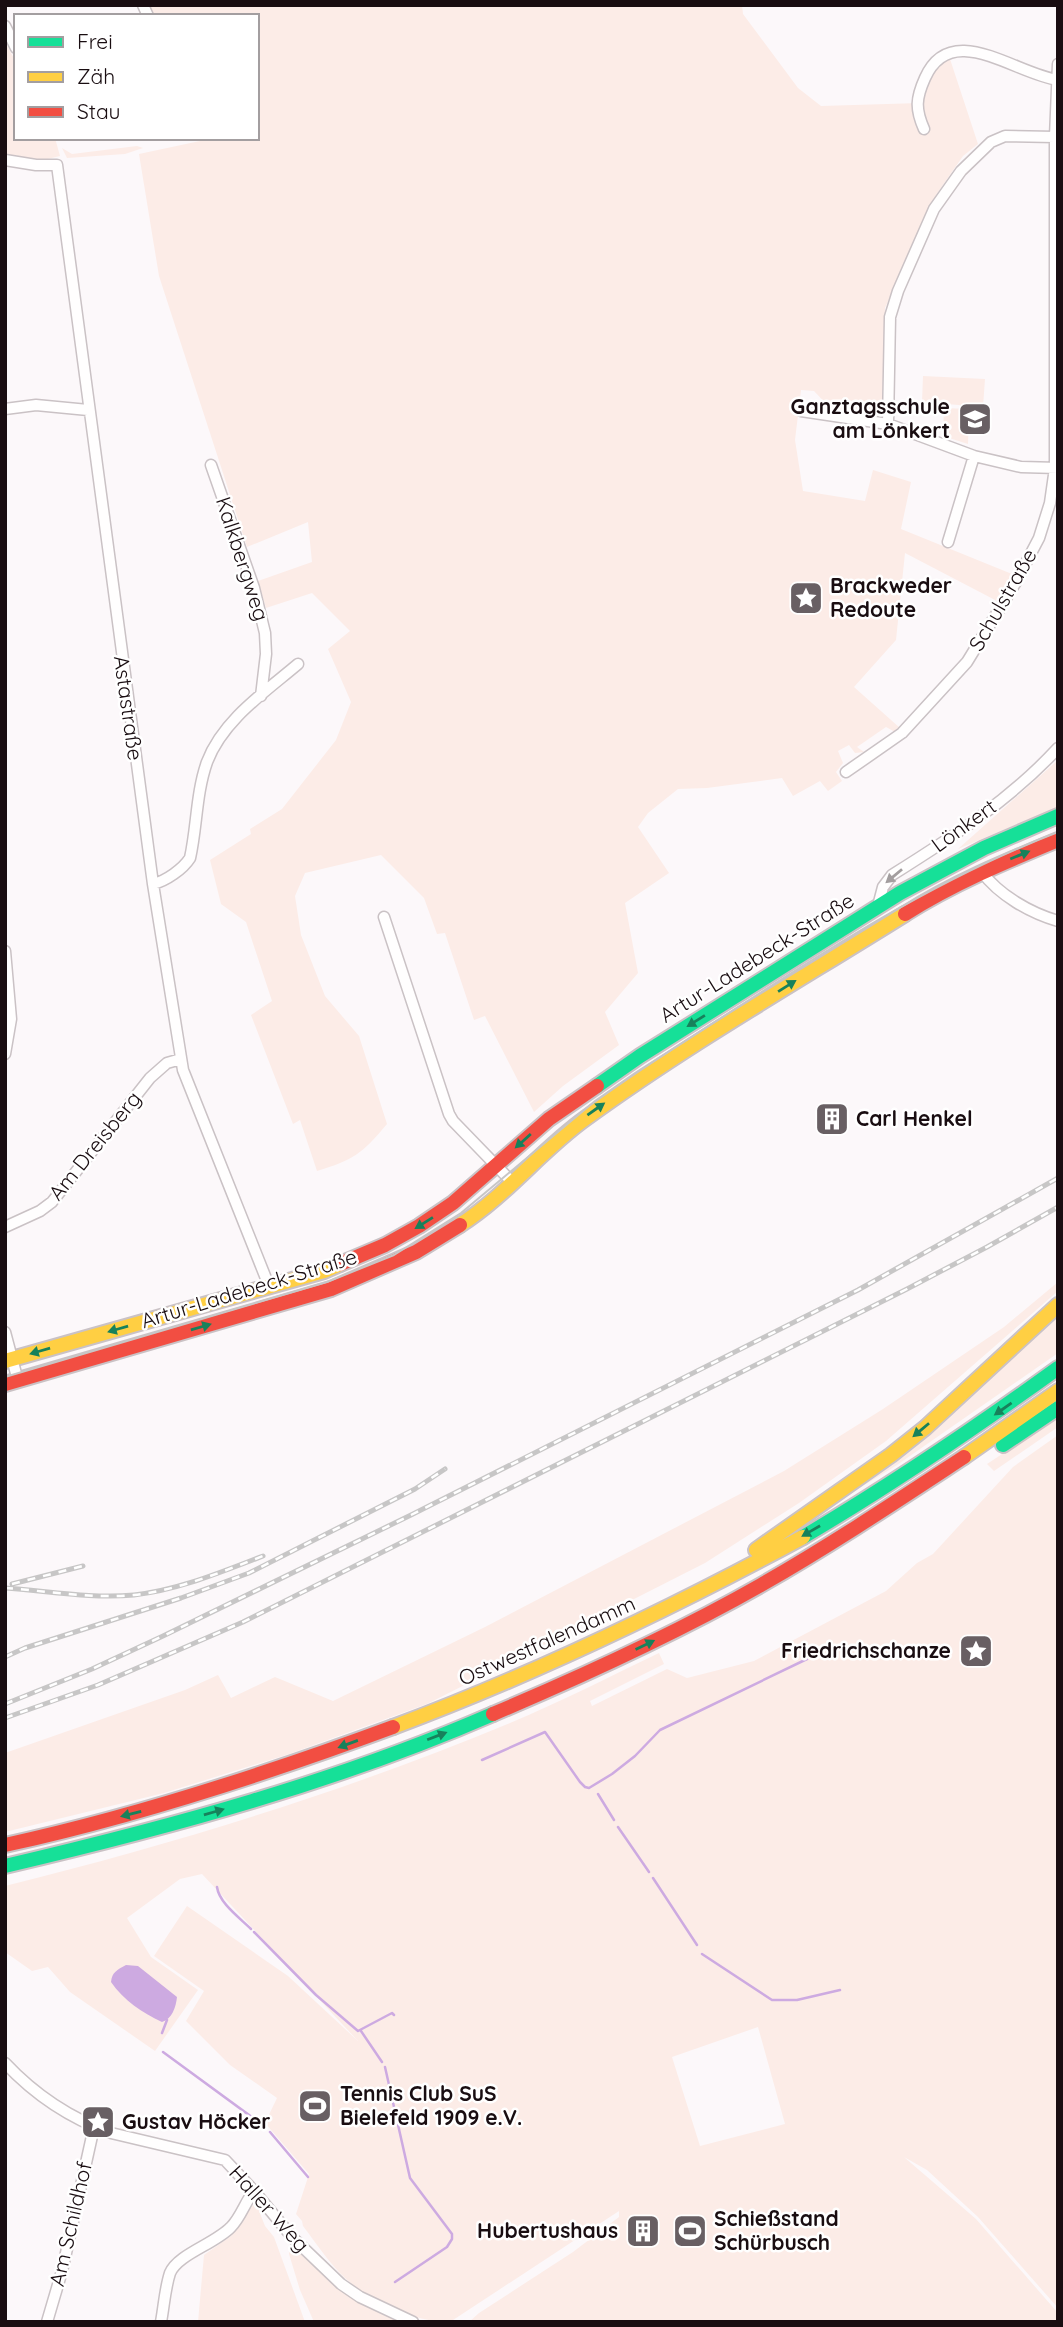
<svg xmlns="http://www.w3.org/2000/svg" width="1063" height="2327" font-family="Quicksand,sans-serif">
	<rect width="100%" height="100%" fill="#fcf8fa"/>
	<!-- green -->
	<path fill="#fcece7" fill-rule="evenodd" d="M149 5H742L743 14 798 88 821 106 920 103C922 84 935 68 949 56L978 144 963 156 936 195 885 308 882 413 879 417 874 418 832 410 814 391 801 390 795 440 803 491 865 501 873 470 911 482 901 529 1012 574 997 601 905 553 896 640 854 687 900 728 895 732 886 727 857 747 864 752 855 753 849 745 838 751 843 763 836 772 842 781 828 791 820 781 793 796 782 778 707 788 678 789 648 813 638 827 669 873 625 903 638 973 605 1012 619 1045 563 1086 534 1112 485 1016 474 1020 445 933 437 934 424 898 381 855 305 873 295 896 301 935 325 996 359 1036 387 1124C362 1154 353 1160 317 1171L300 1120 293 1124 251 1015 272 1001 246 922 221 904 210 860 251 834 250 829 282 809 336 740 351 702 328 649 350 631 312 593 266 608 258 581 312 562 308 522 247 547 159 276 139 154 214 138H257V16H154Z
		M5 42 16 62V138H55L60 156 40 161 5 157Z
		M137 146 143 148 125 154 67 158 62 148 72 154Z
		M923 376 985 379 983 407 922 402Z
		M944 408 969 409 968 444 943 436Z
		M1058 760V807L958 849Z
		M1058 1282V1291L886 1441 799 1503 705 1563 427 1704 289 1754 164 1793 5 1832V1753L185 1690 218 1675 231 1698 275 1677 333 1701 485 1627 784 1471 883 1409 1004 1327Z
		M1058 1312V1353L897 1465 850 1494Z
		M1058 1417V1427L994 1471 987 1464Z
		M1058 1435V2308L978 2217 927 2170 904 2157 976 2219 1058 2313V2322H469L479 2313 573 2252 619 2217V2211L450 2322C413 2322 372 2303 345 2278 329 2263 316 2243 303 2226L302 2221 296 2214 309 2174 265 2123 277 2098 230 2065 186 2021 204 1991 154 1956 187 1906 288 1976 358 2041 202 1874 180 1879 127 1918 151 1957 198 1990 155 2051 70 1992 48 1967 32 1971 5 1952V1886C177 1843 347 1791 510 1723 560 1702 609 1677 659 1653L664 1664 590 1701 592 1706 667 1669 687 1678 754 1661 886 1591 917 1563 933 1554 1013 1467ZM758 2027 785 2124 700 2146 672 2057Z
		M253 2205 257 2206 265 2226 274 2237 305 2322H198L204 2255 231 2236Z
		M294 2248 338 2287 405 2322H314L300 2290 289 2254V2250Z"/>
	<!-- water -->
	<path fill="#cdaae1" d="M126 1965 138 1966 177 1997C176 2007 172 2019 162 2022 143 2013 123 2000 111 1982 112 1972 117 1970 126 1965Z"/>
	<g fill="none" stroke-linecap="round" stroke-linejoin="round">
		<!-- stream -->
		<path stroke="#cdaae1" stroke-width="2.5" d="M482 1760 545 1732 580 1782 585 1787 589 1788 612 1774 635 1756 660 1730 807 1659
			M598 1794 614 1820
			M618 1827 649 1872
			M653 1878 697 1945
			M217 1887C219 1903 240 1918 251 1929
			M254 1932 316 1995 358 2031 392 2013 394 2015
			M702 1954 772 2000H797L840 1990
			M361 2031 382 2062
			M162 2033 167 2020
			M163 2052 264 2126
			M385 2067 410 2178 452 2234V2239L447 2247 395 2282
			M270 2132 308 2177"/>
		<!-- street casing -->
		<g stroke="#cac2c5" stroke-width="13">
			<path id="street" d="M143 5 148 16
				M5 26 16 48
				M924 129C915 109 916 98 925 78 951 19 1015 74 1058 80
				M5 160 36 165H57L153 884 183 1070 269 1286
				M5 409 36 405 88 410
				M801 411 888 424 974 456 1021 467 1058 468
				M888 424 890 317 898 291 934 209 961 171 991 142 1005 136 1055 137
				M211 465 254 588 265 633 266 654 261 696
				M948 542 974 456
				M846 772 902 733 967 662 1016 582 1039 538 1050 503 1055 468V137L1058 64
				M982 872C999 895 1030 913 1058 921
				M153 884C166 881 183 869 190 858 197 827 196 793 207 762 223 720 265 692 298 664
				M878 906 883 887 892 875C951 838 1010 800 1058 748
				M384 917 449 1114 453 1121 512 1182
				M5 951 11 1019 5 1054
				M5 1227 40 1211 52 1202 150 1078 167 1063 181 1059
				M5 1332 18 1381
				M5 2063C35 2095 69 2118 111 2133L225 2160 254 2191 293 2238 341 2284 360 2297 413 2322
				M47 2322 62 2271 94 2127
				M161 2322C164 2306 165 2288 170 2273 178 2254 215 2244 231 2227 241 2217 245 2202 254 2191"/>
		</g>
		<!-- fast casing -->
		<g stroke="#cac2c5" stroke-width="18">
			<path id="fast" d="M597 1086 640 1056 900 893 984 848 1058 816
				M1003 1445 1058 1408
				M803 1537C891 1485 975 1428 1058 1368
				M5 1866C171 1827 337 1782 493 1714"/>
		</g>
		<!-- slow casing -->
		<g stroke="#cac2c5" stroke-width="18">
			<path id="slow" d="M460 1225C507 1195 541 1150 586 1118 688 1044 798 981 905 914
				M5 1361 324 1271 340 1264
				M964 1457 1058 1391
				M756 1550 891 1455 925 1428 1058 1305
				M393 1727C535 1674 670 1609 803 1537"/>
		</g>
		<!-- jam casing -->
		<g stroke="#cac2c5" stroke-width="18">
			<path id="jam" d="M905 914C954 883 1005 862 1058 840
				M340 1264 385 1245 419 1226 453 1203 549 1119 597 1086
				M5 1384 331 1289 416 1252 460 1225
				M493 1714C585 1675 675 1634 761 1585 831 1545 897 1501 964 1457
				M5 1845C138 1816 266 1774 393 1727"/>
		</g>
		<!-- street -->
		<use href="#street" stroke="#fffefe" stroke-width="10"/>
		<!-- fast -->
		<use href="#fast" stroke="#16e098" stroke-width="14"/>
		<!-- slow -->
		<use href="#slow" stroke="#ffcf43" stroke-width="14"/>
		<!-- jam -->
		<use href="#jam" stroke="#f24e42" stroke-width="14"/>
		<!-- tram -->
		<path stroke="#c7c6c6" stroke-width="2" d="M5 1377 327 1282 394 1255 461 1213 595 1101 635 1073C772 987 907 890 1058 832"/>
		<!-- rail casing -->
		<g stroke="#c7c6c6" stroke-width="5">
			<path id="rail" d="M12 1584 83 1566
				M5 1588C48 1591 92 1599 134 1595 179 1590 221 1572 263 1556
				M5 1657 25 1648 181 1598 249 1573 415 1489 445 1469
				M5 1704 92 1669 163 1636 411 1515 858 1290 1058 1178
				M5 1718 98 1685 243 1622 907 1289 987 1247 1058 1207"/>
		</g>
		<!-- rail -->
		<use href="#rail" stroke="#fff" stroke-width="2.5" stroke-dasharray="8" stroke-linecap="butt"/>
	</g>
	<!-- one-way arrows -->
	<defs><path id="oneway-solid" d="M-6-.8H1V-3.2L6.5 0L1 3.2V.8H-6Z" transform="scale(1.75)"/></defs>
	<g fill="#17815b">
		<use href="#oneway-solid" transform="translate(1020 855) rotate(-22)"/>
		<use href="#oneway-solid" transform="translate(787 986) rotate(-32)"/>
		<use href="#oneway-solid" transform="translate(696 1021) rotate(148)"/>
		<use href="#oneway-solid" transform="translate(596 1109) rotate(-35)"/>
		<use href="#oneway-solid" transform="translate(523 1141) rotate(138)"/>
		<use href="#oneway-solid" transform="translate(424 1223) rotate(148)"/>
		<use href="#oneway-solid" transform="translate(201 1327) rotate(-16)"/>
		<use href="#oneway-solid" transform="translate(118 1329) rotate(164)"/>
		<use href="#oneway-solid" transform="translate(40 1351) rotate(164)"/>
		<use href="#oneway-solid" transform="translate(1003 1409) rotate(145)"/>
		<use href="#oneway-solid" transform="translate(921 1430) rotate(140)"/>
		<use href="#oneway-solid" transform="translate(811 1531) rotate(150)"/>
		<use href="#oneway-solid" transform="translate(645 1645) rotate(-26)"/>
		<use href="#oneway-solid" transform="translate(437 1736) rotate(-21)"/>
		<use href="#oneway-solid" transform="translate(348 1744) rotate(160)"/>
		<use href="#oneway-solid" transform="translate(214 1812) rotate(-16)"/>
		<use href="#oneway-solid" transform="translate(131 1814) rotate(166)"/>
	</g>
	<use fill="#a39e9f" href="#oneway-solid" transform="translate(894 876) rotate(140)"/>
	<!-- icons -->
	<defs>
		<g id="school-square" transform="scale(1.75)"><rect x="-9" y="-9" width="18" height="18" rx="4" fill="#685f63" stroke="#fff"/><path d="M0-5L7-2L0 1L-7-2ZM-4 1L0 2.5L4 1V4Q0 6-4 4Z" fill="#fff"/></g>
		<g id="sight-square" transform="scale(1.75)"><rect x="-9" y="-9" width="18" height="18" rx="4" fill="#685f63" stroke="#fff"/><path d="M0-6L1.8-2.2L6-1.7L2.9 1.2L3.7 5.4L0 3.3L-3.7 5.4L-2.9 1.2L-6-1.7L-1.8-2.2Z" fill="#fff"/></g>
		<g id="building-square" transform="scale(1.75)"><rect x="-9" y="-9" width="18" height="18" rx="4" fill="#685f63" stroke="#fff"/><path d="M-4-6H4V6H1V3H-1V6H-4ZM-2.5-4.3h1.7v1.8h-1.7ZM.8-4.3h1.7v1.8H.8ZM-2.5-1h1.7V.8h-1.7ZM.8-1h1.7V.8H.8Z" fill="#fff"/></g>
		<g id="stadium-square" transform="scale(1.75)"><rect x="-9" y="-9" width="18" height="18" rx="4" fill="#685f63" stroke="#fff"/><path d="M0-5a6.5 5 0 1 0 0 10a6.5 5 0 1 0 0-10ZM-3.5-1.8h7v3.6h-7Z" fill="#fff"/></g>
	</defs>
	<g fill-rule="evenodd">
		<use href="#school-square" x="975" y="419"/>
		<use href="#sight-square" x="806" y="598"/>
		<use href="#building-square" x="832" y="1119"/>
		<use href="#sight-square" x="976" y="1651"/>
		<use href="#stadium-square" x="315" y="2106"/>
		<use href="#sight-square" x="98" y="2122"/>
		<use href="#building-square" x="643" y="2231"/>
		<use href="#stadium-square" x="690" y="2231"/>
	</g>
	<g text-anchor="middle" stroke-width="5" stroke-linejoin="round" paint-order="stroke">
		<!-- poi labels -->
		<g font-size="21" font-weight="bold" fill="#190d11" stroke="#fff" text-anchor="start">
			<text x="950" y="414" text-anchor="end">Ganztagsschule<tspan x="950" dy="24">am Lönkert</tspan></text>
			<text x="830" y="593">Brackweder<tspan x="830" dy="24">Redoute</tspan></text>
			<text x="856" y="1126">Carl Henkel</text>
			<text x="951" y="1658" text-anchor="end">Friedrichschanze</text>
			<text x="340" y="2101">Tennis Club SuS<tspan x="340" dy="24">Bielefeld 1909 e.V.</tspan></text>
			<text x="122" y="2129">Gustav Höcker</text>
			<text x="714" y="2226">Schießstand<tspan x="714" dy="24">Schürbusch</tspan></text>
			<text x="618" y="2238" text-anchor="end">Hubertushaus</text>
		</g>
		<!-- street labels -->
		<g font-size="21" fill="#190d11" stroke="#fff">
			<text transform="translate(242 559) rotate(72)" y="7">Kalkbergweg</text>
			<text transform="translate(1003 600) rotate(-60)" y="7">Schulstraße</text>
			<text transform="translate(128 708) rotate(82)" y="7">Astastraße</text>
			<text transform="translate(964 826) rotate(-36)" y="7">Lönkert</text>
			<text transform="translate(757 958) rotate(-32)" y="7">Artur-Ladebeck-Straße</text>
			<text transform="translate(95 1146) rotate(-51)" y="7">Am Dreisberg</text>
			<text transform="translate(249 1289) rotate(-17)" y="7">Artur-Ladebeck-Straße</text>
			<text transform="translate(547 1641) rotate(-24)" y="7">Ostwestfalendamm</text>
			<text transform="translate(269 2209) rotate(48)" y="7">Haller Weg</text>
			<text transform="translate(71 2224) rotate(-77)" y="7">Am Schildhof</text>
		</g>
	</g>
	<!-- border -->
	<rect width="1063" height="2327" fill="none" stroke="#190d11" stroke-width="14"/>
	<!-- legend -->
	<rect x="14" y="14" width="245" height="126" fill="#ffffff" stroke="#a39ea0" stroke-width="2"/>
	<rect x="28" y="37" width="35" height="10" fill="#16e098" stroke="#a39ea0" stroke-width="2"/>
	<text x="77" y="49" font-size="21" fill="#190d11">Frei</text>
	<rect x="28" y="72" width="35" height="10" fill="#ffcf43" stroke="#a39ea0" stroke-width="2"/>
	<text x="77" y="84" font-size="21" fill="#190d11">Zäh</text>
	<rect x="28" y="107" width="35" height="10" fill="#f24e42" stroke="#a39ea0" stroke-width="2"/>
	<text x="77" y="119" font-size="21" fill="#190d11">Stau</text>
</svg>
